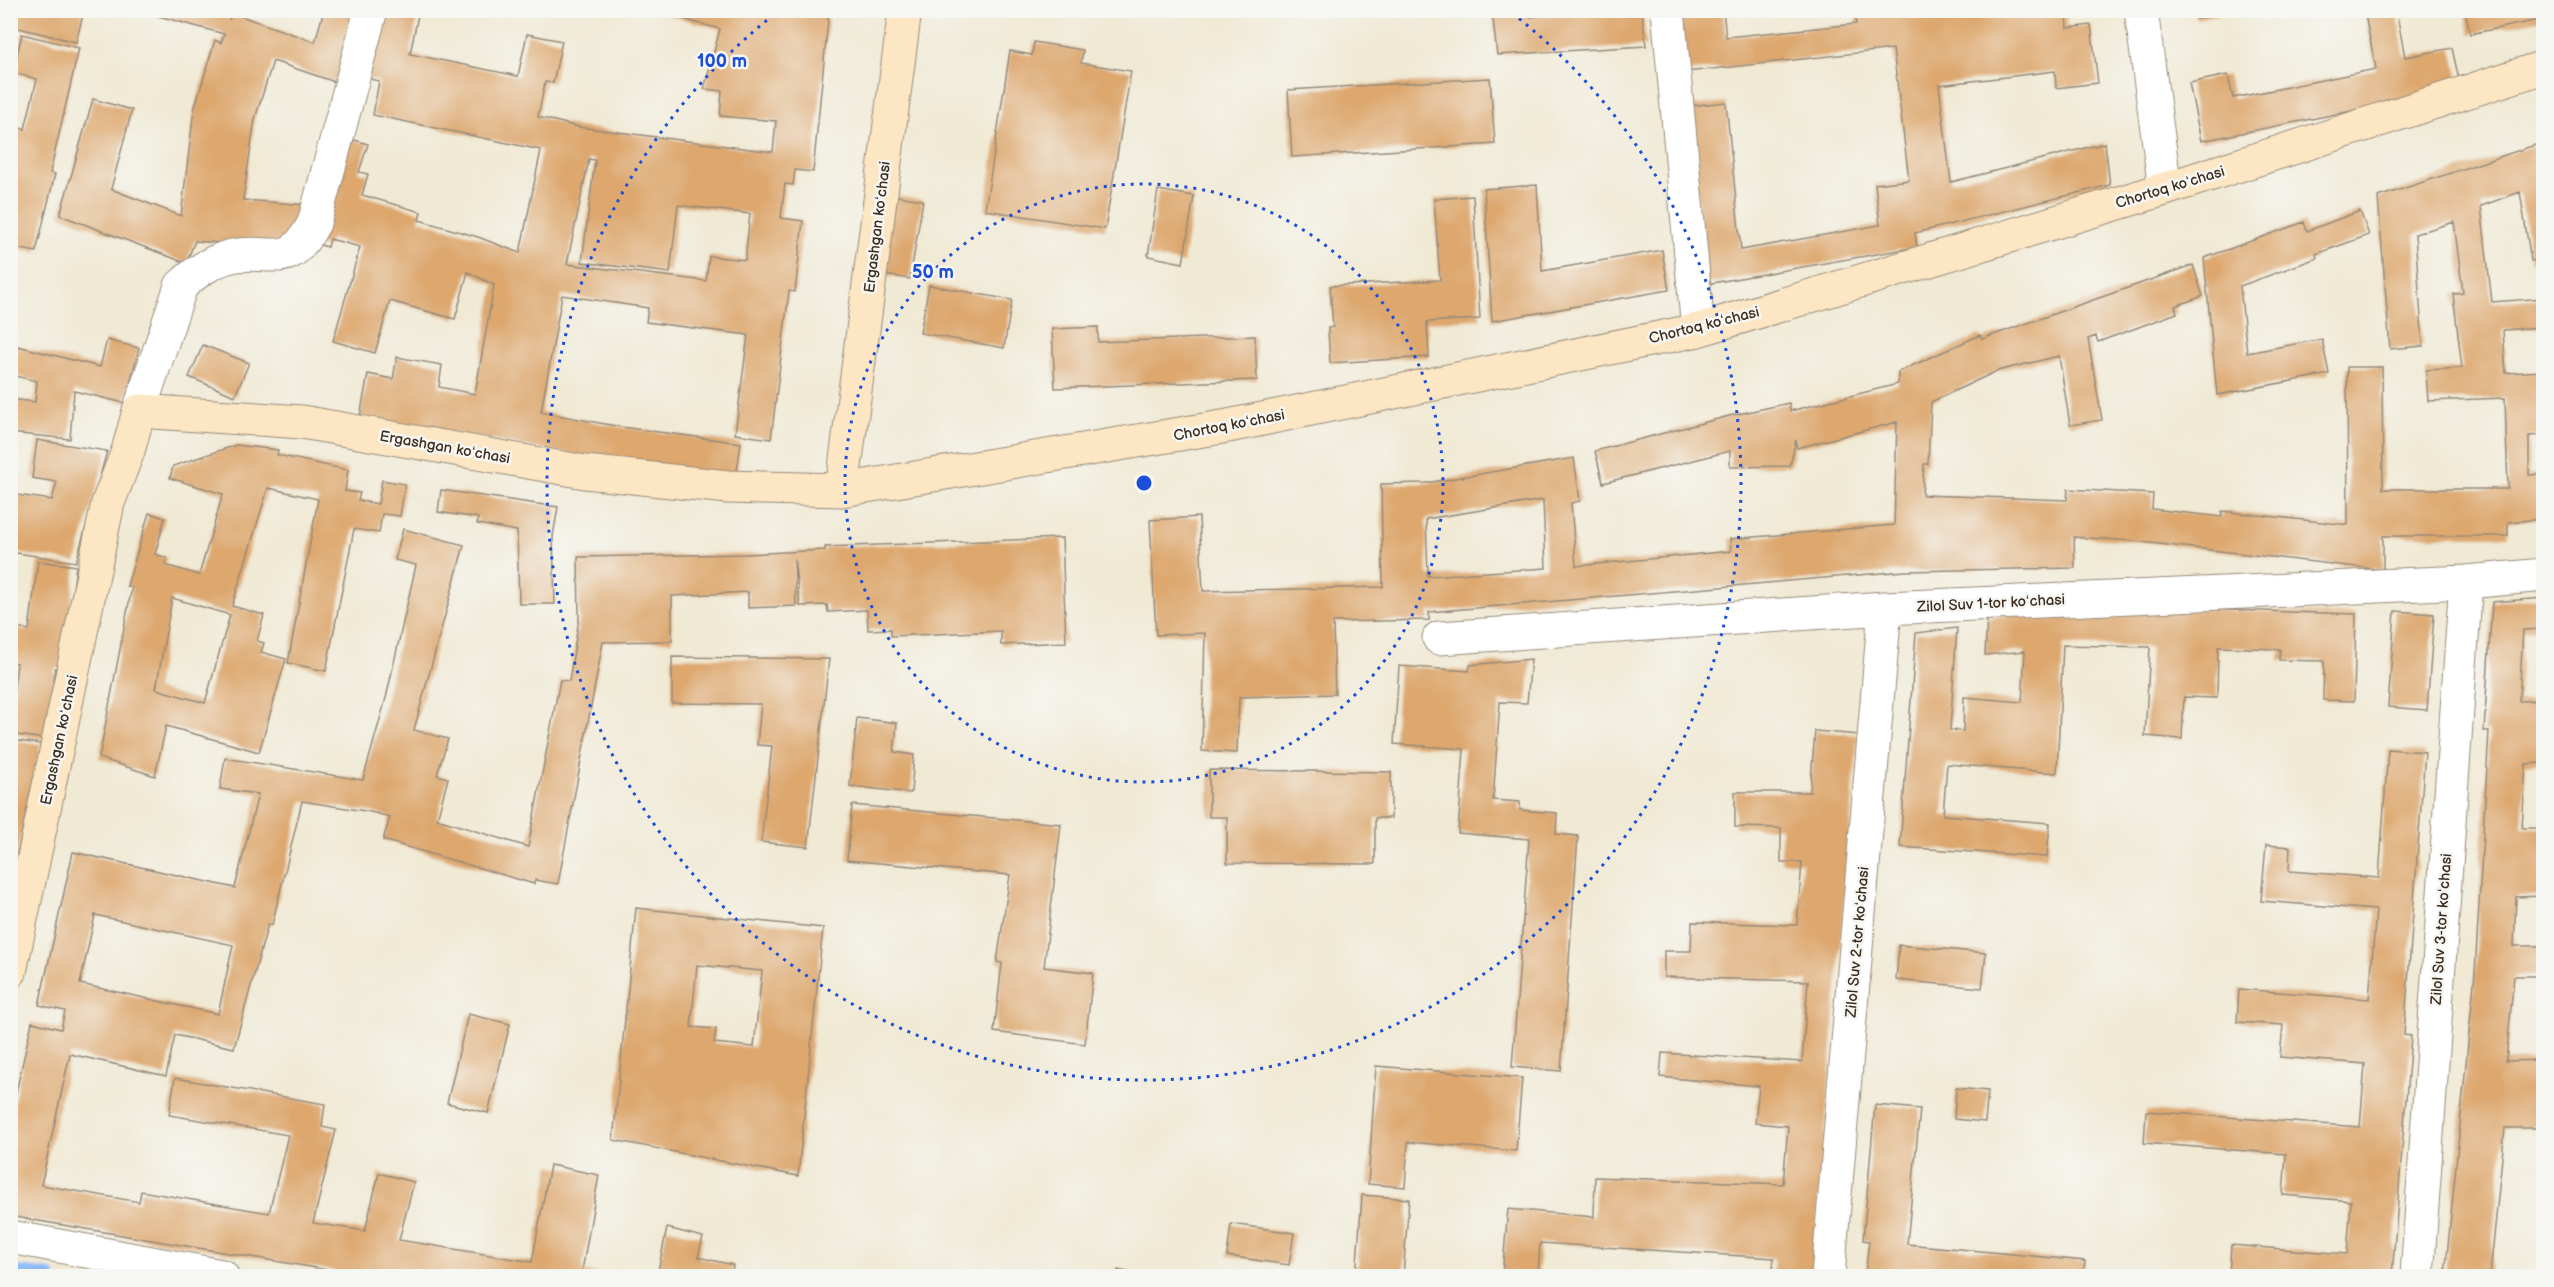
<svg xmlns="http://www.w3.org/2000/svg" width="2554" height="1287" font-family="'Balsamiq Sans',sans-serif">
	<rect width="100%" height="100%" fill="#f6f6f2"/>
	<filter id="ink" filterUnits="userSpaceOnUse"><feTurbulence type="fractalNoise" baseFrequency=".0167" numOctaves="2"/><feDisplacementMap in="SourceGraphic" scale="12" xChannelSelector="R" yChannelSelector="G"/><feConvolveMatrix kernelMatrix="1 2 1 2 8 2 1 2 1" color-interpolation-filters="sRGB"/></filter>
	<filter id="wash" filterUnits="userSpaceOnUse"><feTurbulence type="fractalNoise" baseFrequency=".008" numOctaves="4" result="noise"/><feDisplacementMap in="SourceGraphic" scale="24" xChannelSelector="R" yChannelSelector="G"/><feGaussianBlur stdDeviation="1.35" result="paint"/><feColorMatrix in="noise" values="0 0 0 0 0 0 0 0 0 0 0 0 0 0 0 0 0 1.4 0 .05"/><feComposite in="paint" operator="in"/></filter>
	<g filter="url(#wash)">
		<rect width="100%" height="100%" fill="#f0e9d4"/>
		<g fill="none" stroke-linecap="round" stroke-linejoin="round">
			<!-- stream -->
			<path stroke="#8abaf6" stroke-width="12" d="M10 1271 50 1276"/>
		</g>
		<g id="blocks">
			<!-- building -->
			<path fill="#dda76e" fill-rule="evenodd" d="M10 10H82L84 11 76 42 10 26Z
				M91 10H113L111 16Z
				M137 10H232L229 20 232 13 315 42 324 10H362L341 84 273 61 255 119 243 200 307 205 283 247 195 241 186 263 60 215 93 99 132 110 111 189 181 216 194 110 215 40 221 43 224 34Z
				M379 10H419L410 54 518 76 527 34 562 41 553 83 545 82 538 117 579 127 773 152 776 121 720 116 722 91 704 89 720 29 649 10H761L785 16 786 10H829L813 172 795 170 793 185 785 184 781 218 803 221 795 292 789 291 771 439 735 434 748 335 646 322 648 308 562 295 541 412 621 427 741 443 736 478 615 462 360 417 368 374 393 379 397 357 442 365 439 387 475 394 494 285 468 272 455 319 390 301 375 353 333 341 360 247 330 239 328 247 312 243 347 138 368 144 359 172 368 174 362 195 421 212 419 220 478 237 520 253 541 150 373 115 379 81 365 78ZM589 159 595 160 582 262 670 273 678 205 750 214 745 260 709 256 706 281 567 264Z
				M1492 10H1530L1531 17 1608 10H1642L1646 46 1497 55Z
				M1679 10H1723L1726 37 1856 24 1855 10H2066L2067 28 2091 25 2098 83 2056 88 2055 71 1939 85 1951 182 2105 143 2110 185 1915 233 1917 247 1706 284 1688 106 1726 102 1741 250 1880 225 1875 184 1909 180 1893 49 1686 72Z
				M2194 10H2231V12L2196 19Z
				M2364 10H2396L2405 57 2452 48 2461 89 2201 141 2189 83 2228 75 2233 98 2376 69Z
				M2465 10H2544V19L2470 34Z
				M22 34 79 48 50 173 55 174 36 252 10 247V126L25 129 37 79 13 73Z
				M1034 42 1083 50 1081 63 1131 71 1105 229 985 210 1010 51 1032 55Z
				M1490 78 1495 144 1292 157 1288 90Z
				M2544 142V259L2531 261 2520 192 2481 206 2492 302 2544 298V327L2503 330 2506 373 2544 371V435L2529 436V475L2544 474V519L2508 522V536H2383V570L2133 541 2074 537 2075 568 1905 571 1429 612V620L1333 622 1335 694 1239 697 1237 753 1202 751 1205 633 1156 635 1150 520 1199 517 1203 591 1383 587 1381 484 1426 483 1574 458 1580 501 1571 503 1576 566 1731 551 1730 539 1894 525 1897 422 1797 448 1796 440 1790 466 1730 467V451L1603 483 1595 451 1729 416 1789 403 1790 411 1898 384V372L1980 335 1982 339 2193 265 2203 296 2175 306 2177 313 2098 342 2096 336 2088 339 2102 420 2070 425 2059 356 1997 371 1931 402 1928 464H1924L1922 495 2067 500 2068 489 2153 494 2152 509 2222 517V511L2348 525 2347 367H2382L2383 489H2508L2505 398 2428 401 2426 370 2462 368 2453 294 2463 293 2454 222 2415 234 2423 346 2390 349 2378 197ZM1543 500 1546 568 1428 576 1426 519Z
				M1537 185 1542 271 1662 250 1669 290 1492 321 1484 189Z
				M1158 190 1194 196 1183 263 1148 256Z
				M891 195 923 200 910 279 878 274Z
				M1473 196 1480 319 1427 322 1429 357 1330 363 1328 328 1333 327 1330 286 1440 280 1434 199Z
				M2360 211 2369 235 2316 254 2317 258 2240 286 2247 353 2322 339 2329 374 2217 395 2204 258 2304 222 2307 231Z
				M929 285 1012 300 1004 348 920 333Z
				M1098 327V342L1255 336 1257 380 1055 388 1052 329Z
				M107 340 139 348 125 403 74 391 70 439 10 433V399L35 402 37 381 10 375V344L100 367Z
				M203 345 249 363 235 396 189 377Z
				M37 440 107 451 76 562 10 552V494L52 500 57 482 32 478Z
				M236 445 278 450 277 455 348 470 345 491 360 493 358 500 378 504 382 480 405 484 400 516 382 514 379 533 354 529 326 671 288 663 318 499 268 488 232 606 264 615 257 641 264 643 261 652 286 659 259 752 166 726 155 776 99 758 132 587 127 586 149 513 165 518 155 554 167 558 165 565 199 575 223 494 170 478 173 466ZM172 598 230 615 205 703 156 689Z
				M441 490 558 507 553 536 555 604H519L517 531 477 524 478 518 438 512Z
				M403 529 464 545 414 730 448 739 437 775 448 778 437 819 528 847 560 680 569 681 579 619 578 557 746 554 825 550V547L1062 538 1066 642 1001 645V631L891 636V629L868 630 867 610 828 612 827 605 800 606 794 558 796 606 748 608V592L672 596V641L603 642 558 884 535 880 534 884 383 840 390 817 371 812 302 801 272 925 268 924 234 1048 175 1035 166 1076 70 1054 41 1185 139 1202 141 1191 269 1213 288 1135 169 1115 175 1078 325 1104 322 1127 336 1130 313 1223 365 1231 379 1173 414 1182 399 1240 532 1262 550 1165 599 1175 582 1271 608 1276H363L10 1216V1118L32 1022 61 1029 65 1011 39 1005 73 852 235 888 258 794 220 789 225 758 363 780 386 698 416 565 395 560ZM95 915 233 945 218 1014 80 984Z
				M38 561 76 566 63 669 55 668 45 739 10 734V698H13L17 663 10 662V627L29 630Z
				M2544 598V629L2523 630 2519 701 2544 700V763L2526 764 2522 828H2544V896L2516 897 2514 946H2544V976H2514L2506 1061 2544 1060V1128H2505L2490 1276H2445L2475 973 2489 731H2484L2492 602Z
				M2064 605 2356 614 2354 701 2323 700 2324 661 2279 660 2280 649 2218 647 2217 698 2184 697 2182 739 2145 736 2150 647 2063 645 2057 773 1947 764 1943 815 2050 823 2047 857 1900 847 1916 633 1957 628 1950 730 1963 731 1964 697 2022 702 2025 651 1985 655 1987 618Z
				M2395 611 2434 614 2427 710 2388 707Z
				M672 657 829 659 808 847 761 842 772 746 757 745 761 704 672 703Z
				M1531 659 1527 703 1500 702 1493 800 1520 802V810L1557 813 1556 834 1578 836 1561 1071 1512 1067 1529 839 1458 833 1464 749 1394 744 1399 666 1469 671 1470 665Z
				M857 718 897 723 894 752 914 755 911 793 850 786Z
				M1815 731 1858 735 1813 1276H1772L1774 1258 1540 1243 1538 1276H1502L1508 1209 1594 1217 1595 1177 1783 1184 1788 1126 1755 1123 1759 1086 1660 1077 1662 1053 1802 1062 1808 981 1664 977V951H1691L1692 922 1797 925 1802 862H1781V828L1735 827V792H1810Z
				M10 740 41 744 11 882 10 881Z
				M2388 749 2425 752 2404 1035 2411 1036 2392 1276H2229L2231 1245 2347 1254 2351 1201 2283 1195 2286 1154 2144 1143 2146 1111 2360 1127 2365 1064 2280 1057 2283 1025 2237 1022 2239 989 2369 999 2376 910 2261 901 2266 845 2290 847 2289 871 2379 878Z
				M1209 770 1391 772V818H1375V864L1227 863V817H1209Z
				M852 805 1061 824 1044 967 1093 973 1085 1044 994 1032 1002 963 997 962 1010 875 847 860Z
				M636 908 823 928 798 1176 613 1140ZM697 965 762 971 754 1047 714 1043 716 1029 691 1027Z
				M1899 945 1986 953 1982 988 1896 980Z
				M468 1014 510 1024 488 1113 447 1103Z
				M1376 1066 1522 1078 1516 1151 1408 1142 1405 1187 1368 1184Z
				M1956 1088 1988 1091 1985 1122 1954 1119Z
				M1875 1105 1920 1109 1907 1244 2085 1261 2083 1276H1865L1869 1241 1863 1240Z
				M1362 1195 1409 1199 1403 1276H1356Z
				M1231 1224 1294 1233 1289 1265 1227 1256Z
				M667 1228 703 1237 698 1257 733 1265 731 1276H657Z
				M1118 1270 1142 1275V1276H1117Z"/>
		</g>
	</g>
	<g filter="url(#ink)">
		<use href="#blocks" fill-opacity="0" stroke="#968a79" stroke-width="1.5"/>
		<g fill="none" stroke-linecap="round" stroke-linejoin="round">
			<!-- street casing -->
			<g stroke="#968a79" stroke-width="35">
				<path id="street" d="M1668 10 1698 330
					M2141 10 2165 189
					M139 411 181 286C195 272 216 258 237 255 278 250 289 270 314 223L371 10
					M1439 638 1885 608 2466 582 2544 575
					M10 1237 222 1276
					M1828 1276 1885 608
					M2417 1276 2466 582"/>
			</g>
			<!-- secondary casing -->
			<g stroke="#968a79" stroke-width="35">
				<path id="secondary" d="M842 490 905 10
					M10 972 108 503 128 451 139 411 302 422 585 472 728 487 842 490 1228 426 1698 330 2165 189 2544 67"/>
			</g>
			<!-- street -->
			<use href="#street" stroke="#fff" stroke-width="33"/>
			<!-- secondary -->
			<use href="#secondary" stroke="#fce6c4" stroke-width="33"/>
		</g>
	</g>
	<!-- distance rings -->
	<g fill="none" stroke="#1d4ed8" stroke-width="3" stroke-dasharray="3 6">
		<circle cx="1144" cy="483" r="299"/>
		<path d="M1512 13A597 597 0 1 1 776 13"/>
	</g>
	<g text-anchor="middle" stroke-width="5" stroke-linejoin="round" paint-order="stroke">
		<!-- street labels -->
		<g font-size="15" fill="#3b2a1e" stroke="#f6f6f2">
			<text transform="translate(2170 187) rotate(-17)" y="5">Chortoq koʻchasi</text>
			<text transform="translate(877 227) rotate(-83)" y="5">Ergashgan koʻchasi</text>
			<text transform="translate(1704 325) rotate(-14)" y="5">Chortoq koʻchasi</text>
			<text transform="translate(1229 425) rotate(-11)" y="5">Chortoq koʻchasi</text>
			<text transform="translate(445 447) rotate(10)" y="5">Ergashgan koʻchasi</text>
			<text transform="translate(1991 603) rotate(-3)" y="5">Zilol Suv 1-tor koʻchasi</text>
			<text transform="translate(59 740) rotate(-78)" y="5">Ergashgan koʻchasi</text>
			<text transform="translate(2441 929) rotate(-86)" y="5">Zilol Suv 3-tor koʻchasi</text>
			<text transform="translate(1857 942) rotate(-85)" y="5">Zilol Suv 2-tor koʻchasi</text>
		</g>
	</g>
	<circle cx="1144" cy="483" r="9" fill="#1d4ed8" stroke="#f6f6f2" stroke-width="3"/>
	<g font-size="18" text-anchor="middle" font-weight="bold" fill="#1d4ed8" stroke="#f6f6f2" stroke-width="5" stroke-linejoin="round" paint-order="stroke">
		<text x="722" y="67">100 m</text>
		<text x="933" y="278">50 m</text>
	</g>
	<!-- margin -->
	<rect width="2554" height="1287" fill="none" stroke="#f6f6f2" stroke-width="36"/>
</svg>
